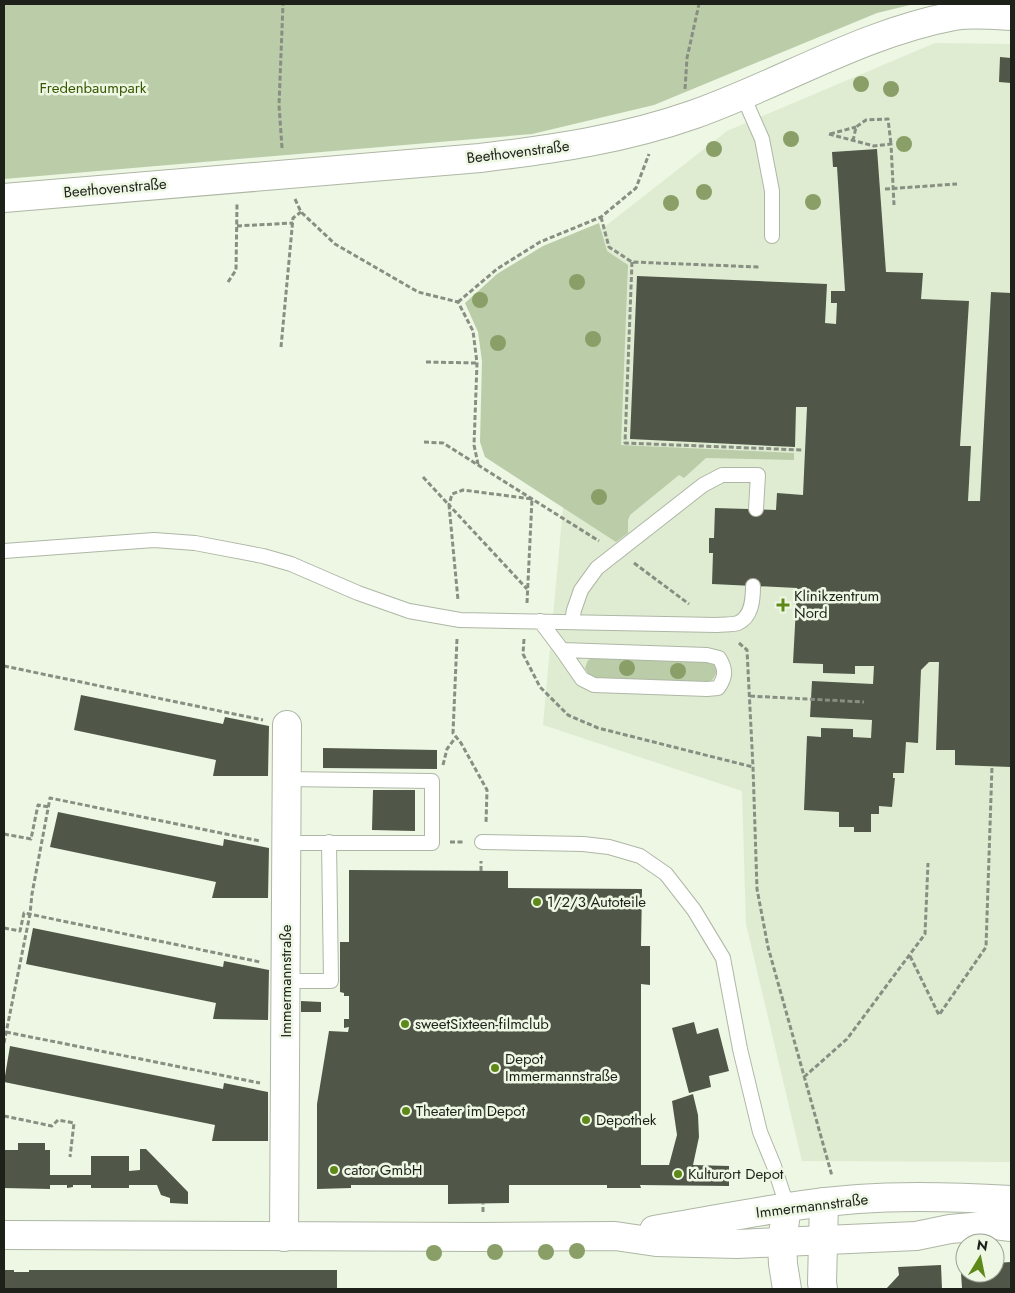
<svg xmlns="http://www.w3.org/2000/svg" width="1015" height="1293" font-family="Jost,sans-serif">
	<rect width="100%" height="100%" fill="#edf7e4"/>
	<!-- built -->
	<path fill="#dfecd2" d="M935 43 1011 44V1162L802 1161 746 924 742 791 543 725 565 486 493 314 727 131Z"/>
	<!-- green -->
	<path fill="#bacca8" d="M4 4H914L877 13 654 105 532 134 4 179Z
		M599 223 607 251 628 265 621 445 794 453V460L706 458 684 478 679 475 630 515 628 520V533L616 542 485 457 480 442 482 361 478 332 465 303 497 274 543 246Z
		M596 657 709 661 715 666 717 672 713 679 708 683 596 678 589 675 585 668 588 660Z"/>
	<!-- building -->
	<path fill="#505748" d="M1000 57 1011 58V83L999 82Z
		M877 149 886 272 923 273 921 299 969 301 960 446H971L968 501H980L991 292 1011 293V767L955 765V750H936L939 662H929L921 670 918 743 906 742 904 773H893V778H895L892 807 879 806V814H871V832H854V827H839V812L804 810 807 736 821 737V728L853 729V737L871 738 872 720 810 717 812 681 873 684 874 666H855V674L823 673V664L793 663 797 588 712 584 713 553H709V538H714L715 508 776 510 777 493 803 495 807 407H796L795 447 630 439 637 276 827 284 825 323 836 324 837 303H831V291H845L837 167H833L832 152Z
		M81 695 223 724 225 717 269 726 268 776H213L216 760 74 730Z
		M323 748 437 750V769L323 768Z
		M373 790H415V831L372 830Z
		M58 812 223 846 224 839 269 848 268 898H212L216 882 50 847Z
		M349 870 508 871V888L642 889 641 946H650V985L641 984V1165H669L677 1135 672 1101 693 1094 698 1115 699 1137 693 1165 729 1166V1186L640 1185 641 1188H607V1185H509V1203L448 1204V1185H351V1188L317 1189V1104L329 1031 348 1032 349 1027 344 1028V1019H349V996H344V993L340 992V942H349Z
		M33 928 223 967 224 961 269 970 268 1020 213 1019 216 1003 26 964Z
		M301 1001 321 1002V1012H301Z
		M694 1022 697 1034 718 1028 729 1071 709 1076 711 1087 689 1093 672 1028Z
		M10 1046 223 1089 224 1083 268 1092V1141H212L215 1125 4 1082Z
		M18 1143H45V1150H50V1175H91V1156H129V1171L140 1170V1149H146L188 1192V1204L170 1203V1198L161 1195 157 1185H129V1188H91V1185H73V1187L67 1188V1185H50V1189L4 1188V1150H18Z
		M1011 1262V1289L962 1288 961 1273H995V1263Z
		M941 1265 942 1289H886L899 1275 898 1267Z
		M4 1270H14V1272H29V1270H337V1289H4Z"/>
	<g fill="none" stroke-linecap="round" stroke-linejoin="round">
		<!-- lane casing -->
		<g stroke="#aeb7a5" stroke-width="16">
			<path id="lane" d="M743 96 762 139 772 191V236
				M4 551 154 540 195 543 263 556 291 564 358 593 409 611 460 620 717 625C723 624 732 625 738 623 752 617 753 599 753 586
				M540 621 562 650 582 679 594 685 707 689 718 688C726 677 726 669 719 658L707 655 562 650
				M572 621 574 610 581 590 597 568 703 485 722 475H758L756 509
				M285 779 432 781V843H286
				M482 842 583 844 609 847 640 856 666 874 694 910 723 958 740 1049 760 1132 774 1166 787 1206
				M286 981H331L329 842"/>
		</g>
		<!-- street casing -->
		<g stroke="#aeb7a5" stroke-width="30">
			<path id="street" d="M4 198 480 158C555 149 624 139 695 114 782 83 863 33 954 16 972 13 993 15 1011 16
				M787 1206 782 1242 783 1264 787 1289
				M284 1237 287 725
				M823 1289 822 1283 824 1202"/>
		</g>
		<!-- secondary casing -->
		<g stroke="#aeb7a5" stroke-width="30">
			<path id="secondary" d="M654 1230C722 1219 789 1204 858 1199 909 1195 961 1197 1011 1200
				M4 1235 482 1237 615 1236 656 1242 737 1244 916 1236 950 1229 995 1225 1011 1227"/>
		</g>
		<!-- path -->
		<path stroke="#888f82" stroke-width="3" stroke-dasharray="5 2.5" stroke-linecap="butt" d="M685 89 687 58 699 4
			M829 134 874 146 891 144 894 205
			M830 134 856 127
			M853 141 856 127 866 120 888 119 891 144
			M282 148 279 105 283 4
			M885 189 957 184
			M295 199 301 212 335 244 418 292 458 302 473 331 477 363 474 445 478 464
			M601 217 609 247 632 262 759 267
			M237 226 293 223
			M632 262 625 443 802 450
			M228 282 236 270 237 204
			M458 302 497 269 540 242 601 217 636 188 649 154
			M281 347 293 218 301 212
			M426 362 477 363
			M424 442 443 443 599 541
			M423 477 449 505 458 600
			M634 563 689 604
			M527 603 532 499 463 490 452 494 449 505 527 589
			M457 639 453 733 461 743 487 790 486 823
			M524 639 523 654 540 687 568 715 598 728 753 767
			M739 643 747 650 753 767 757 889 768 947 832 1176
			M4 666 263 720
			M750 696 864 702
			M443 765 447 749 456 737
			M4 834 31 839 38 805 49 807
			M450 842H463
			M481 871V861
			M4 928 20 931 24 913 260 962
			M910 956 939 1015 986 947 992 766
			M6 1032 260 1083
			M4 1043 30 914 32 894 50 798 260 841
			M804 1077 847 1039 925 934 928 863
			M4 1116 52 1126 58 1120 74 1123 70 1157
			M483 1212V1203"/>
		<!-- lane -->
		<use href="#lane" stroke="#fff" stroke-width="14"/>
		<!-- street -->
		<use href="#street" stroke="#fff" stroke-width="28"/>
		<!-- secondary -->
		<use href="#secondary" stroke="#fff" stroke-width="28"/>
	</g>
	<!-- trees -->
	<g fill="#899f67">
		<circle cx="861" cy="84" r="8"/>
		<circle cx="891" cy="89" r="8"/>
		<circle cx="791" cy="139" r="8"/>
		<circle cx="904" cy="144" r="8"/>
		<circle cx="714" cy="149" r="8"/>
		<circle cx="704" cy="192" r="8"/>
		<circle cx="813" cy="202" r="8"/>
		<circle cx="671" cy="203" r="8"/>
		<circle cx="577" cy="282" r="8"/>
		<circle cx="480" cy="300" r="8"/>
		<circle cx="593" cy="339" r="8"/>
		<circle cx="498" cy="343" r="8"/>
		<circle cx="599" cy="497" r="8"/>
		<circle cx="627" cy="668" r="8"/>
		<circle cx="678" cy="671" r="8"/>
		<circle cx="577" cy="1251" r="8"/>
		<circle cx="495" cy="1252" r="8"/>
		<circle cx="546" cy="1252" r="8"/>
		<circle cx="434" cy="1253" r="8"/>
	</g>
	<!-- markers -->
	<g fill="#5e8918" stroke="#edf7e4" stroke-width="2">
		<path d="M780.5 597.5h5v5h5v5h-5v5h-5v-5h-5v-5h5z"/>
		<circle cx="537" cy="902" r="5"/>
		<circle cx="405" cy="1024" r="5"/>
		<circle cx="495" cy="1068" r="5"/>
		<circle cx="406" cy="1111" r="5"/>
		<circle cx="586" cy="1120" r="5"/>
		<circle cx="334" cy="1170" r="5"/>
		<circle cx="678" cy="1174" r="5"/>
	</g>
	<g text-anchor="middle" stroke-width="5" stroke-linejoin="round" paint-order="stroke">
		<!-- park labels -->
		<g font-size="15" fill="#385700" stroke="#edf7e4">
			<text x="93" y="93">Fredenbaumpark</text>
		</g>
		<!-- street labels -->
		<g font-size="15" fill="#1d211a" stroke="#edf7e4">
			<text transform="translate(518 152) rotate(-7)" y="5">Beethovenstraße</text>
			<text transform="translate(115 188) rotate(-5)" y="5">Beethovenstraße</text>
			<text transform="translate(286 981) rotate(-90)" y="5">Immermannstraße</text>
			<text transform="translate(812 1206) rotate(-7)" y="5">Immermannstraße</text>
		</g>
		<!-- poi labels -->
		<g font-size="15" fill="#1d211a" stroke="#edf7e4" text-anchor="start">
			<text x="794" y="601">Klinikzentrum<tspan x="794" dy="17">Nord</tspan></text>
			<text x="547" y="907">1/2/3 Autoteile</text>
			<text x="415" y="1029">sweetSixteen-filmclub</text>
			<text x="505" y="1064">Depot<tspan x="505" dy="17">Immermannstraße</tspan></text>
			<text x="416" y="1116">Theater im Depot</text>
			<text x="596" y="1125">Depothek</text>
			<text x="344" y="1175">cator GmbH</text>
			<text x="688" y="1179">Kulturort Depot</text>
		</g>
	</g>
	<!-- border -->
	<rect width="1015" height="1293" fill="none" stroke="#1d211a" stroke-width="10"/>
	<!-- north arrow -->
	<g transform="translate(980 1258) rotate(10)"><circle r="24" fill="#edf7e4" stroke="#9aa193"/>
	<path d="M0-4L9 19L0 12L-9 19Z" fill="#5e8918"/>
	<text y="-8" font-size="14" font-weight="bold" text-anchor="middle" fill="#1d211a">N</text>
	</g>
</svg>
